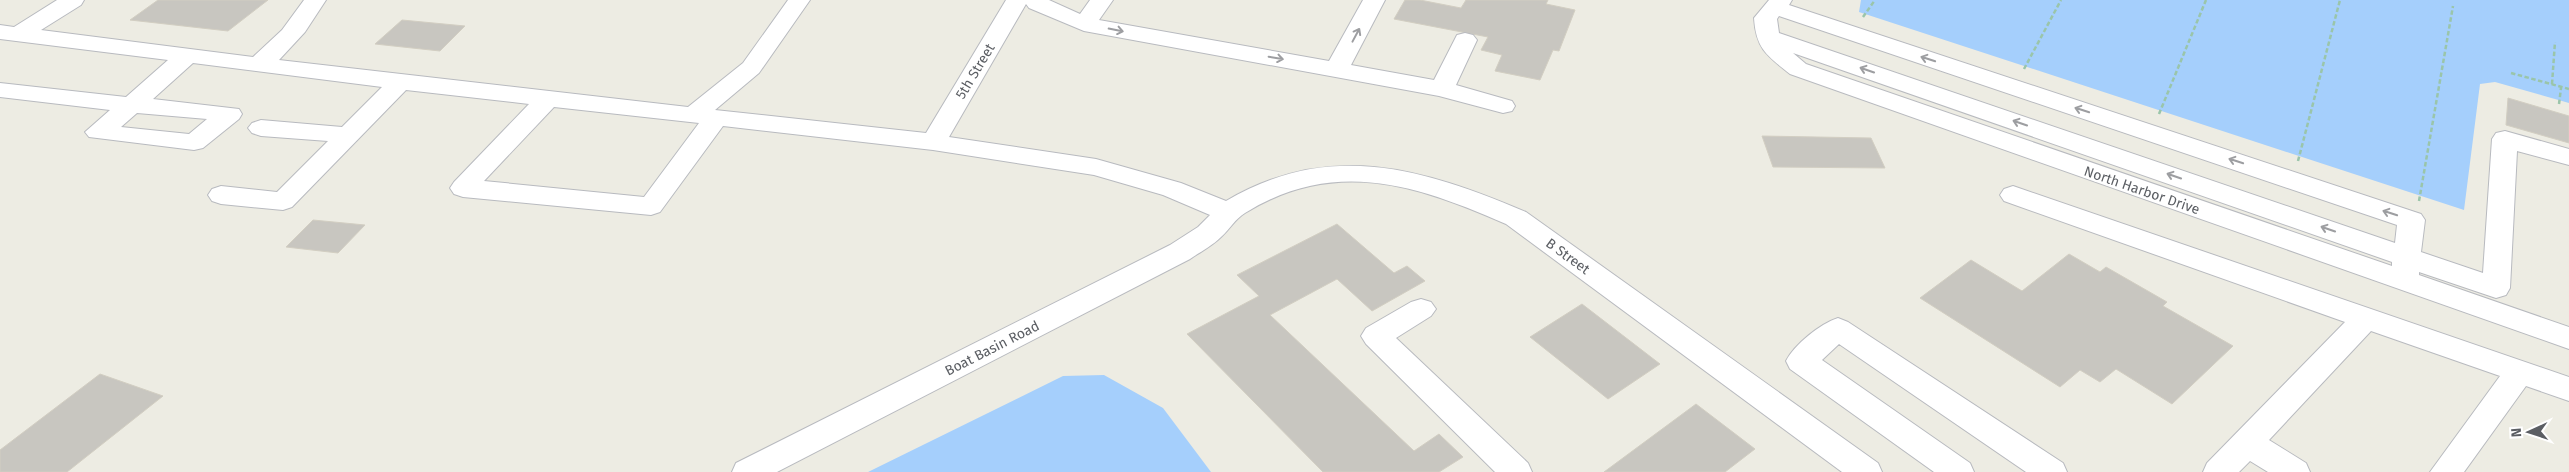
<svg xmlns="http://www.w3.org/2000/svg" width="2569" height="472" font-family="'Fira Sans',sans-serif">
	<rect width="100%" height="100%" fill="#edece3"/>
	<!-- water -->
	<path fill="#a5cffc" d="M1861 0H2569V103L2495 82 2480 84 2464 210 1859 12Z
		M1104 375 1163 408 1211 472H868L1063 376Z"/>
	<!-- building -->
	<path fill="#c8c6c0" stroke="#d2cec2" d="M158 0H268L228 31 130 20Z
		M1405 0H1420L1461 8 1466 0H1548L1546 4 1575 10 1559 51 1553 50 1540 80 1495 71 1502 55 1481 50 1488 37 1394 19Z
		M402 20 465 26 440 51 375 44Z
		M2508 98 2569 116V143L2506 125Z
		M1762 136 1871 138 1885 168 1773 167Z
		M313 220 365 225 338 253 286 247Z
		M1337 224 1394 273 1407 266 1425 281 1372 311 1337 279 1270 315 1414 451 1439 434 1463 457 1439 472H1323L1187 334 1259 296 1237 275Z
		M2069 254 2100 272 2106 267 2167 302 2163 306 2233 346 2172 404 2116 369 2100 382 2080 370 2060 387 1920 298 1971 260 2022 291Z
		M1582 304 1660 364 1608 399 1530 337Z
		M100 374 163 396 67 472H0V450Z
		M1696 404 1755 449 1725 472H1604Z"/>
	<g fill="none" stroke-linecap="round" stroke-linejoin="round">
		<!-- minor casing -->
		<g stroke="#b8babf" stroke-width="2">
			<path id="minor" d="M57 0H84L81 5 41 30 253 57 282 30 304 0H326L305 32 279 60 688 107 743 63 788 0H810L759 73 715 110 926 133 1006 0H1049L1080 14 1090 0H1113L1099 20 1329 61 1363 0H1385L1351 65 1434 80 1457 35 1465 33 1473 35 1477 40 1456 85 1512 101 1515 106 1512 111 1503 113 1439 96 1084 31 1029 8 1026 4 949 137 1096 159 1181 183 1226 201C1329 140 1422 168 1526 212L1878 463 1882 472H1842L1506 224C1417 185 1335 157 1245 213 1235 219 1230 229 1221 237 1212 246 1200 252 1190 259L777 472H732L736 463 1170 245 1198 227 1210 215 1163 195 1094 175 933 150 723 126 660 212 651 215 463 197 454 194 450 188 454 182 529 104 406 90 292 207 283 210 221 204 212 201 208 195 212 189 221 186 277 192 328 141 261 136 252 133 248 128 252 123 261 120 342 127 382 87 193 63 153 99 239 109 242 114 239 119 203 148 194 150 89 137 85 132 110 110 0 97V83L126 97 168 60 0 39V25L14 27ZM554 107 699 123 644 197 484 181ZM137 113 207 119 189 134 121 127Z
				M1769 0H1792L1789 5 2421 214 2425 220 2421 252 2483 273 2492 139 2496 133 2505 131 2569 149V165L2517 151 2510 288 2506 295 2496 298 2419 272V275L2569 327V349L1790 74C1766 55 1756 48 1754 18ZM1779 16 2397 225 2395 243 1779 33 1777 19ZM1793 53 2392 262V266L1806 64Z
				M2013 186 2569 377V401L2526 386 2464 472H2430L2500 376 2371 331 2269 440 2306 463 2310 472H2268L2250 461 2239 472H2203L2207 463 2345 322 2004 201 2000 195 2004 189Z
				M1421 299 1431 302 1436 309 1431 316 1396 338 1528 463 1532 472H1495L1366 344 1361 336 1366 328 1411 302Z
				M1838 318 1848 322 2063 463 2067 472H2026L1839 344 1822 360 1970 463 1974 472H1934L1790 369 1786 361C1795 344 1820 324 1838 318Z"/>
		</g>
		<!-- path -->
		<path stroke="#9ac5aa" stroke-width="2.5" stroke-dasharray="4.5 2.5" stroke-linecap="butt" d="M1863 17 1875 0
			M2024 69 2061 0
			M2511 73 2569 89
			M2552 84 2555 42
			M2559 104 2561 88
			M2159 114 2206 0
			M2298 161 2340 0
			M2419 201 2453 6"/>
		<!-- minor -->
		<use href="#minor" fill="#fff" fill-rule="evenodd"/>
	</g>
	<!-- one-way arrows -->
	<defs><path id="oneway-shaft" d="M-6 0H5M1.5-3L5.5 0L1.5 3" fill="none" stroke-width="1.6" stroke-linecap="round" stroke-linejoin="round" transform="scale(1.25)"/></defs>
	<g stroke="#9d9ea1">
		<use href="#oneway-shaft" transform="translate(1116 30) rotate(11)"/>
		<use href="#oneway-shaft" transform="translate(1356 35) rotate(-62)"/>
		<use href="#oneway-shaft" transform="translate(1276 58) rotate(10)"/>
		<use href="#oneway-shaft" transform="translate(1928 59) rotate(-162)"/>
		<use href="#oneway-shaft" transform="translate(1867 70) rotate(-161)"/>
		<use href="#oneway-shaft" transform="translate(2082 110) rotate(-162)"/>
		<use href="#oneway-shaft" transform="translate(2020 123) rotate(-161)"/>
		<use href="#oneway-shaft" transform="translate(2236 161) rotate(-162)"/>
		<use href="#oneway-shaft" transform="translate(2174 176) rotate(-161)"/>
		<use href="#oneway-shaft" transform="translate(2390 213) rotate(-162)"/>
		<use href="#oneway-shaft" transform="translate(2328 229) rotate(-161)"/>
	</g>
	<g text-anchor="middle" stroke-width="4" stroke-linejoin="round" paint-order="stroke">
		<!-- street labels -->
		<g font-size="14" fill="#5b5e63" stroke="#fff">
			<text transform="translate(975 71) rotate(-59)" y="5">5th Street</text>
			<text transform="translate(2142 190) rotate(19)" y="5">North Harbor Drive</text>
			<text transform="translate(1568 256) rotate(36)" y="5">B Street</text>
			<text transform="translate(992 348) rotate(-27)" y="5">Boat Basin Road</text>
		</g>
	</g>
	<!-- north arrow -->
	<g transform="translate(2529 432) rotate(267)" stroke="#ffffff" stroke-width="4" paint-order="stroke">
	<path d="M0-4L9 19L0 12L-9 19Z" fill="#5b5e63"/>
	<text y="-8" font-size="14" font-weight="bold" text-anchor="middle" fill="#5b5e63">N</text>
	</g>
</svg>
